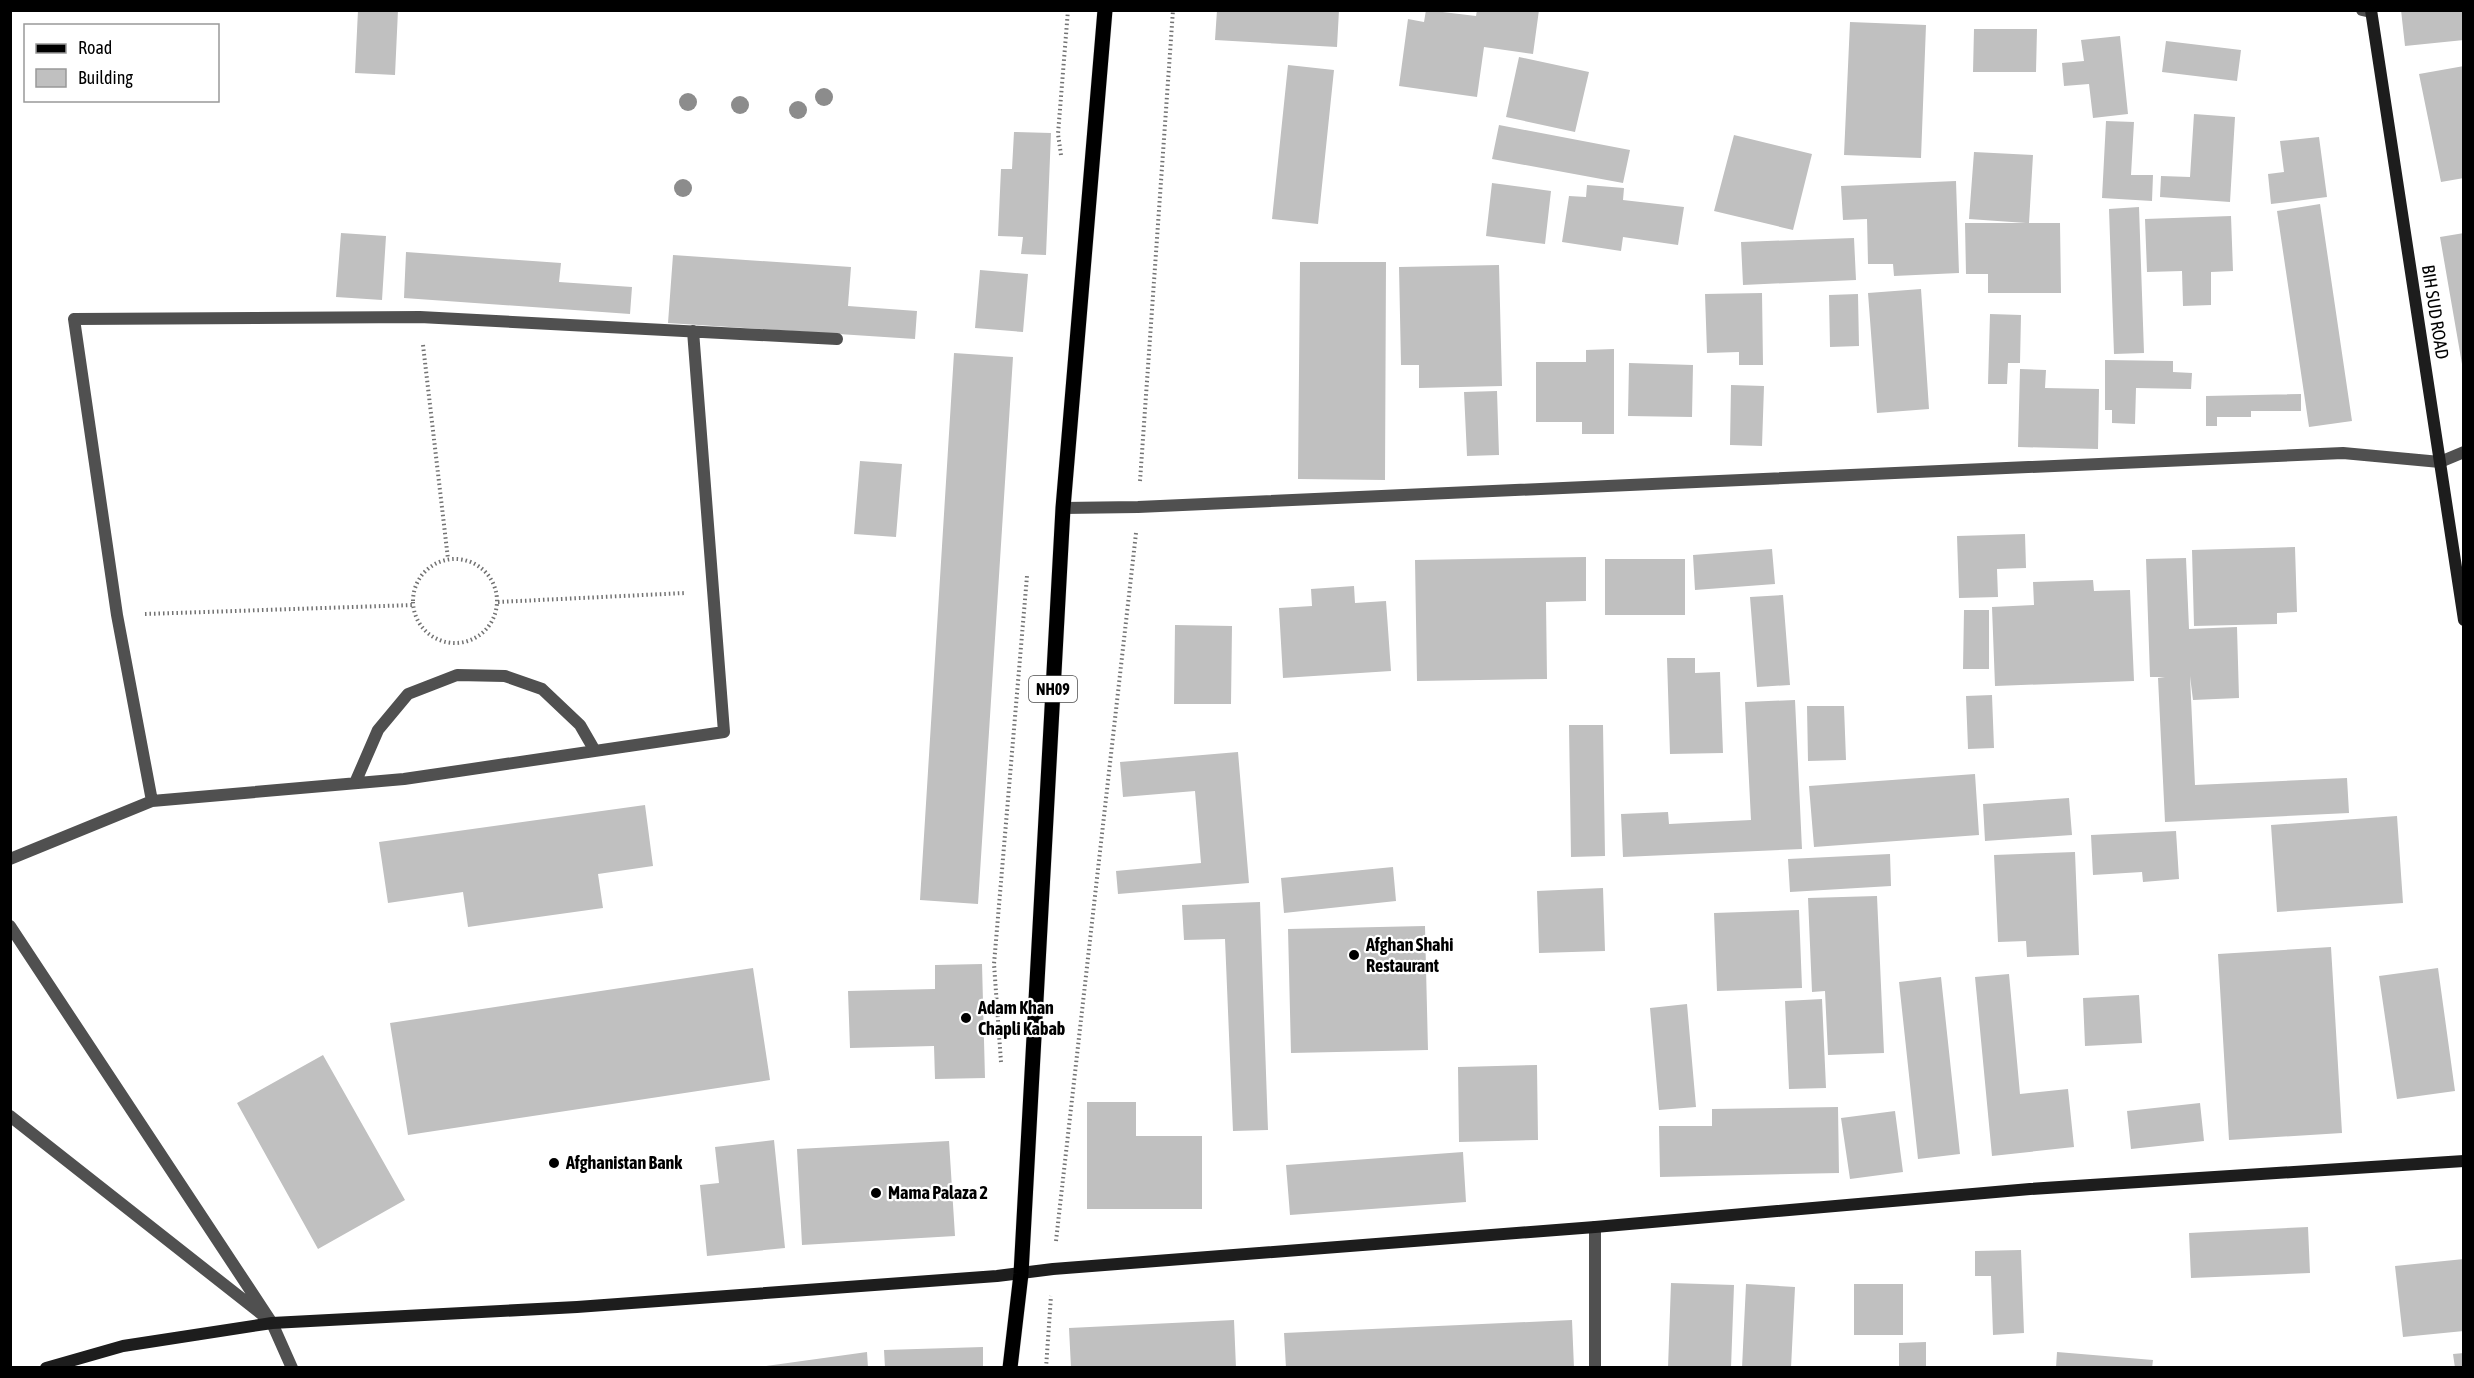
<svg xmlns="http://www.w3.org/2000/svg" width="2474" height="1378" font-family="'Asap Condensed',sans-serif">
	<rect width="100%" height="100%" fill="#fff"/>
	<!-- building -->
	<path fill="#c0c0c0" d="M358 10H398L395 75 355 73Z
		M1217 10H1339L1337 47 1215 40Z
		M1426 10 1476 16 1477 10H1539L1533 54 1484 47 1477 97 1399 86 1408 19 1424 22Z
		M2401 10H2464V40L2405 46Z
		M1850 22 1926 25 1921 158 1844 155Z
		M1974 29H2037L2036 72H1973Z
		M2120 36 2128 114 2093 118 2089 84 2064 86 2062 63 2084 61 2081 40Z
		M2166 41 2241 50 2237 81 2162 72Z
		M1519 57 1589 72 1575 132 1506 117Z
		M1288 65 1334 70 1318 224 1272 219Z
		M2464 66V178L2441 182 2419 74Z
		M2194 114 2235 117 2230 202 2160 197 2161 176 2190 177Z
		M2106 121 2134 122 2131 175H2153L2152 201 2102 198Z
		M1499 125 1630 150 1623 183 1492 159Z
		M1014 132 1051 133 1046 255 1021 254 1023 237 998 236 1001 169H1012Z
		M1734 135 1812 154 1793 230 1714 211Z
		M2319 137 2327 197 2271 204 2268 174 2284 172 2280 141Z
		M1974 152 2033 155 2029 223H2060L2061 293H1988V274H1966L1965 223H2026L1969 219Z
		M1956 181 1959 273 1894 276 1893 264H1868L1867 219 1843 220 1841 186Z
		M1492 183 1551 191 1545 244 1486 236Z
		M1587 185 1624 188 1623 200 1684 207 1678 245 1623 237 1621 251 1562 242 1569 196 1586 197Z
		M2320 204 2352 421 2309 427 2277 211Z
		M2139 207 2144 353 2114 354 2109 209Z
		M2231 216 2233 271 2211 272V305L2183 306 2182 271 2147 272 2145 219Z
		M341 233 386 236 382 300 336 297Z
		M2464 233V364H2462L2440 237Z
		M1854 238 1856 280 1743 285 1741 242Z
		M406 252 561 263 559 282 632 287 630 314 404 298Z
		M673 255 851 267 848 306 917 311 915 339 668 323Z
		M1300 262H1386L1385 480 1298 479Z
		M1499 265 1502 386 1419 388V365H1401L1399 267Z
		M980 270 1028 274 1023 332 975 328Z
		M1921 289 1929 409 1877 413 1868 293Z
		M1762 293 1763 365H1739V352L1707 353 1705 294Z
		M1858 294 1859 346 1830 347 1829 295Z
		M1990 314 2021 315 2020 363H2008L2007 384H1988Z
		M1614 349V434H1582V422H1536V362H1586V350Z
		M954 353 1013 357 978 904 920 900Z
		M2105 360 2173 361V372L2192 373 2191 389 2136 388 2135 424 2112 423V410H2105Z
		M1629 363 1693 365 1692 417 1628 416Z
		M2020 369 2046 370 2045 388 2099 389 2098 449 2018 447Z
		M1731 385 1764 386 1762 446 1730 445Z
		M1497 391 1499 455 1467 456 1464 392Z
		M2301 394V411H2251V417H2217V426H2206V396Z
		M860 461 902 464 896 537 854 534Z
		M2025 534 2026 568 1997 569 1998 597 1959 598 1957 536Z
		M2295 547 2297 612 2277 613V624L2194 626 2192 550Z
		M1772 549 1775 584 1695 590 1693 555Z
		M1586 557V601L1546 602 1547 679 1417 681 1415 560Z
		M2186 558 2189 629 2237 627 2239 698 2193 700 2190 676 2195 785 2347 778 2349 813 2165 822 2158 678 2165 677H2150L2146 559Z
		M1605 559H1685V615H1605Z
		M2093 580 2094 591 2130 590 2134 681 1995 686 1992 607 2034 605 2033 582Z
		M1354 586 1355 603 1386 601 1391 671 1283 678 1279 608 1312 606 1311 589Z
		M1783 595 1790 685 1757 687 1750 597Z
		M1964 610H1989V669H1963Z
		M1175 625 1232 626 1231 704H1174Z
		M1667 658H1695V673L1720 672 1723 753 1670 754Z
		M1992 695 1994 748 1968 749 1966 696Z
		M1795 700 1802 849 1623 857 1621 814 1668 812 1669 824 1751 820 1745 702Z
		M1807 706H1844L1846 760 1808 761Z
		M1569 725H1603L1605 856 1571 857Z
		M1238 752 1249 883 1118 894 1116 871 1201 863 1195 791 1123 797 1120 762Z
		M1975 774 1979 835 1814 847 1809 786Z
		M2069 798 2072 835 1985 841 1983 804Z
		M645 805 653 866 598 874 603 908 468 927 463 892 388 903 379 842Z
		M2397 816 2403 903 2277 912 2271 825Z
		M2176 831 2179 879 2143 882 2142 872 2093 875 2091 835Z
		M2075 852 2079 955 2027 957 2026 941 1998 942 1994 855Z
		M1890 854 1891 886 1790 892 1788 859Z
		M1393 867 1396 901 1284 913 1281 878Z
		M1603 888 1605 951 1539 953 1537 891Z
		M1877 896 1884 1053 1828 1055 1825 991 1812 992 1808 898Z
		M1260 902 1268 1130 1233 1131 1225 939 1184 940 1182 905Z
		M1799 910 1802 988 1717 991 1714 913Z
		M1425 926 1428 1050 1291 1053 1288 929Z
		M2331 947 2342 1133 2229 1140 2218 954Z
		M982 964 985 1078 935 1079 934 1046 850 1048 848 991 935 989V965Z
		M753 968 770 1080 408 1135 390 1023Z
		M2438 968 2455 1091 2397 1099 2379 976Z
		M2009 974 2020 1094 2068 1089 2074 1147 1992 1156 1975 977Z
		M1941 977 1960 1154 1918 1159 1899 982Z
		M2139 995 2142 1043 2085 1046 2083 998Z
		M1822 999 1826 1088 1789 1089 1785 1001Z
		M1687 1004 1696 1107 1659 1110 1650 1008Z
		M323 1055 405 1200 318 1249 237 1103Z
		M1537 1065 1538 1140 1459 1142 1458 1067Z
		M1087 1102H1136V1136H1202V1209H1087Z
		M2200 1103 2204 1141 2131 1149 2127 1111Z
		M1838 1107 1839 1173 1660 1177 1659 1126H1712V1109Z
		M1895 1111 1903 1172 1850 1179 1841 1118Z
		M774 1140 785 1248 707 1256 700 1185 719 1183 715 1147Z
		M949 1141 955 1236 802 1245 797 1149Z
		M1463 1152 1466 1202 1290 1215 1286 1165Z
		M2308 1227 2310 1273 2191 1278 2189 1233Z
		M2021 1250 2024 1333 1993 1335 1991 1276H1975V1251Z
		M2464 1259V1331L2403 1337 2395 1266Z
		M1671 1283 1734 1285 1731 1368H1668Z
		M1746 1284 1795 1287 1791 1368H1742Z
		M1854 1284H1903V1335H1854Z
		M1234 1320 1236 1368H1071L1069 1328Z
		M1572 1320 1574 1368H1286L1284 1333Z
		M1926 1342V1368H1899V1343Z
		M983 1347V1368H885L884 1350Z
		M867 1352 868 1368H766V1366Z
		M2057 1352 2153 1360 2152 1368H2056Z
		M2464 1353V1368H2455L2453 1354Z"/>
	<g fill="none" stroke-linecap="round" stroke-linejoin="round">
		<!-- primary casing -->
		<g stroke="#dbdbdb" stroke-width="16">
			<path id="primary" d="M1010 1368 1021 1274 1063 508 1105 10"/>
		</g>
		<!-- path -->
		<path stroke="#727272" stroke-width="4" stroke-dasharray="1.5 3" stroke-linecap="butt" d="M1061 155 1058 134 1068 10
			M423 345 448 559
			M1140 481 1173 10
			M413 601a42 42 0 1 1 84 0a42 42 0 1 1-84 0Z
			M498 602 685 593
			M145 614 413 605
			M1001 1062 994 964 1027 576
			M1056 1241 1136 533
			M1046 1368 1051 1296"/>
		<!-- minor -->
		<path stroke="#505050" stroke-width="12" d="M2362 10 2371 12
			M1063 508 1138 507 2343 453 2440 462 2464 452
			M355 783 378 730 408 694 457 675 505 676 542 689 580 725 595 751
			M152 801 117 615 74 319 420 317 837 339
			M10 859 152 801 404 779 724 732 693 331
			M10 926 272 1323 292 1368
			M10 1116 264 1316
			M1595 1368V1227"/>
		<!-- secondary -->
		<path stroke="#1d1d1d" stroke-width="12" d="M2371 10 2464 620
			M46 1368 123 1346 272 1323 577 1307 997 1276 1053 1269 1595 1227 2030 1189 2464 1161"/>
		<!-- primary -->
		<use href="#primary" stroke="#000" stroke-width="15"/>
	</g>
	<!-- trees -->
	<g fill="#8c8c8c">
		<circle cx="824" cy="97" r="9"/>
		<circle cx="688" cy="102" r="9"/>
		<circle cx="740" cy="105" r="9"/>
		<circle cx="798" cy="110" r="9"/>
		<circle cx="683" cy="188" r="9"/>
	</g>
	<!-- markers -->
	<g fill="#000" stroke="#fff" stroke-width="2">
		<circle cx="1354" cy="955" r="6"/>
		<circle cx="966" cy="1018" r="6"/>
		<circle cx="554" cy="1163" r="6"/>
		<circle cx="876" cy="1193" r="6"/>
	</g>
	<g text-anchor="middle" stroke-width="4.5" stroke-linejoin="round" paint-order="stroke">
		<!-- shield labels -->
		<rect fill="#fff" stroke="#4c4c4c" stroke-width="1.5" x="1029" y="676" width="48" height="26" rx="4.5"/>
		<g font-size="16" font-weight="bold" fill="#000">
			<text x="1053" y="695">NH09</text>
		</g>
		<!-- street labels -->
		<g font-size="18" fill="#000" stroke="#fff">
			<text transform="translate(2435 312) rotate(81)" y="6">BIH SUD ROAD</text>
		</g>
		<!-- poi labels -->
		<g font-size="18" font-weight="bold" fill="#000" stroke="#fff" text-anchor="start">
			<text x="1366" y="951">Afghan Shahi<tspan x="1366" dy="21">Restaurant</tspan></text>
			<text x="978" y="1014">Adam Khan<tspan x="978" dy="21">Chapli Kabab</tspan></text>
			<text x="566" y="1169">Afghanistan Bank</text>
			<text x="888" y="1199">Mama Palaza 2</text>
		</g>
	</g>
	<!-- border -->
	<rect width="2474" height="1378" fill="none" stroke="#000000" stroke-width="24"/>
	<!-- legend -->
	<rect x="24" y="24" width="195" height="78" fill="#ffffff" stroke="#999999" stroke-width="1.5"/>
	<rect x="36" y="44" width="30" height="9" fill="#000000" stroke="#999999" stroke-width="1.5"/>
	<text x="78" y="54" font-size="18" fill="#000000">Road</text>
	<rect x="36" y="69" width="30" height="18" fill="#c0c0c0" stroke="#999999" stroke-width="1.5"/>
	<text x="78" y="84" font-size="18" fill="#000000">Building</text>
</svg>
